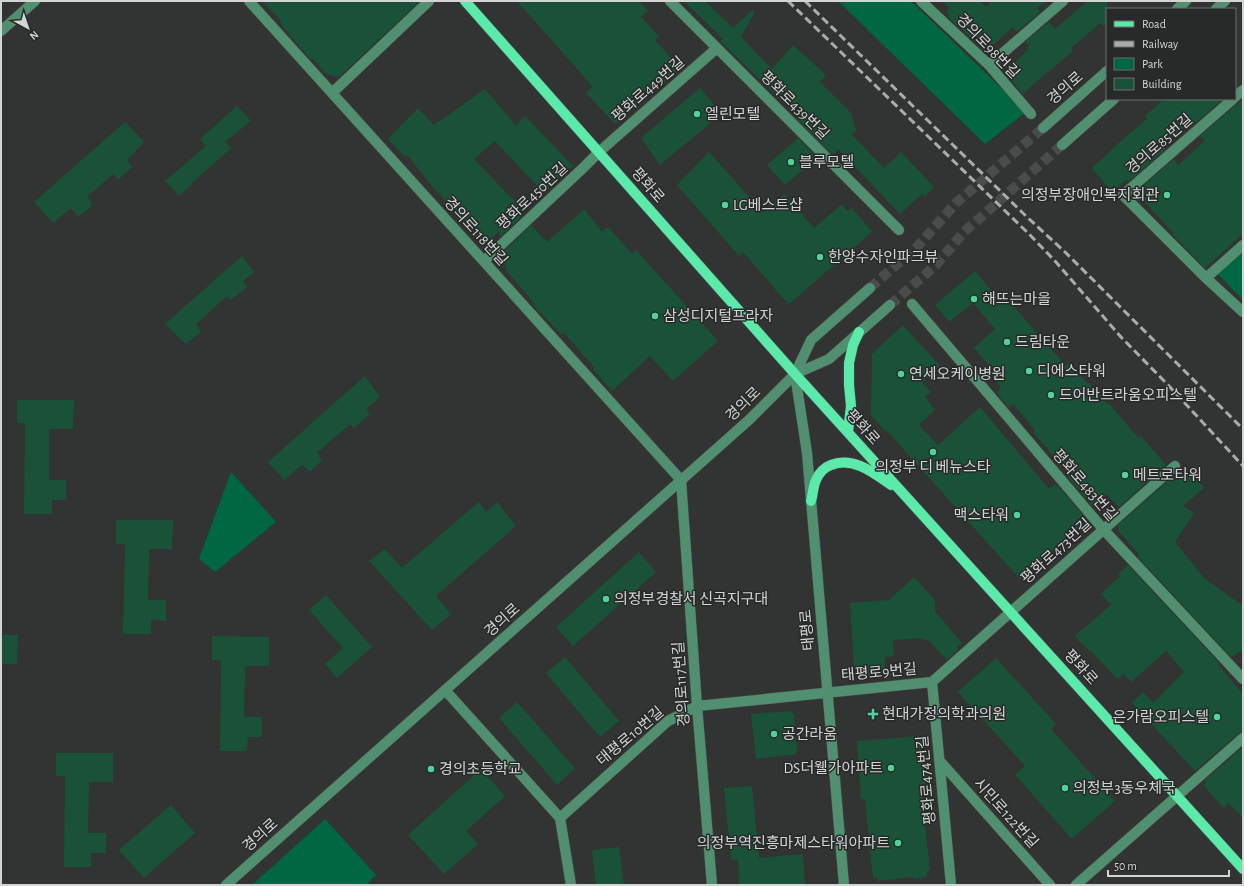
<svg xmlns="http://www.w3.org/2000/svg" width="1244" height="886" font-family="'Alegreya Sans','Noto Sans KR',sans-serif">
	<rect width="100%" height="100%" fill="#313432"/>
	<!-- green -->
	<path fill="#006743" d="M838 1H911L1026 112 985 144Z
		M1243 251V300L1218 274Z
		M231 472 276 522 215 572 199 559Z
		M325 819 376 875 366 885H252Z"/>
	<!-- building -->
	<path fill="#1a5239" d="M262 1H420L339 77 326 74 312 58 310 59 280 23 282 22Z
		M517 1H639L648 11 641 17 659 37 655 40 680 68 657 89 656 87 615 124 586 93 593 87Z
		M684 1H705L733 28 752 10 755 12 741 37 772 69 793 45 826 75 820 82 851 113 856 131 852 135 884 168 901 152 934 187 925 196 922 194 900 214 838 149 833 155 795 117 797 115 753 73 720 41 723 39Z
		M943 1H980L986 7 992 1H1046L1037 8 1040 12 1017 32 1013 27 985 52 958 25 957 26 948 17 950 16 946 11 949 8Z
		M1088 1H1107V26L1099 24 1071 48 1073 51 1047 73V72L1023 94 1004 72 1028 50 1026 48 1029 46 1025 42 1049 22 1055 29Z
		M700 88 717 108 715 111 719 116 660 165 641 138Z
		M485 89 516 126 525 116 573 166 543 192 495 141 474 159 521 208 518 211 522 216 500 237 499 231 485 246 426 179H427L407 155 405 157 388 139 418 108 434 125Z
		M1173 99H1223L1192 126 1189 123 1162 145 1166 149 1128 182 1126 180 1112 192 1092 168 1123 139 1147 119 1145 116 1162 101Z
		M1243 99V234L1205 268 1172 234 1173 233 1136 192 1174 159 1178 165 1184 160 1205 141 1200 136Z
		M237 106 251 121 225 142 231 148 191 184V185L179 196 165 181 206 146 200 139Z
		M125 122 144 142 127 160 132 167 118 180 113 174 88 196 92 206 78 217 71 208 53 223 34 202Z
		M798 138 817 158 785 185 767 165Z
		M709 152 763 212 784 194 814 228 842 204 847 211 852 208 872 232 789 304 775 290H776L743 252 739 256 677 185Z
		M584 209 602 232 608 227 632 254 636 250 718 341 673 381 650 356 612 391 593 369 595 368 564 333 562 335 533 305 535 304 506 270 503 252 531 225 547 242Z
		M242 256 254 272 243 281 247 287 231 300 227 296 196 324 201 332 186 344 165 324Z
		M975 271 996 296 1001 292 1066 366 1069 363 1088 384 1089 383 1107 404 1109 403 1138 438 1141 436 1166 465 1119 507 1106 494 1092 506 1066 475 1068 473 1033 432 1035 430 1013 404 1009 408 997 393 1001 387 994 379 998 376 974 348 995 329 973 303 949 322 935 305Z
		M903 325 940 366 922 382 931 392 925 397 935 410 919 425 938 445 980 407 1049 489 1056 484 1083 515 1076 521 1080 526 1020 579 887 431 886 432 871 415 872 354Z
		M365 376 380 397 366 409 370 414 354 428 350 424 317 453 322 460 310 472 302 465 284 480 268 462Z
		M17 400H74L73 429H49V480H66V500H52V514H24L25 423H17Z
		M1185 466 1204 488 1183 506 1194 513 1175 542 1204 578 1243 606V650L1231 657 1138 557 1139 555 1118 530V525Z
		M479 502 486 512 497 502 516 526 436 596 451 614 432 630 369 561 385 549 402 568Z
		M116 520H173L172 549H149L148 600H166V621L151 620V634H123L125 544H116Z
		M639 552 656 572 573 646 556 627Z
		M1128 565 1220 664 1218 665 1243 694V732L1239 733 1195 771 1132 703 1143 692 1153 703 1184 672 1166 651 1131 682 1124 674 1117 679 1091 651 1090 652 1075 636 1111 605 1101 594 1120 576 1118 574Z
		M914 577 935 600V611L962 643 957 647 958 650 947 660 929 641 920 638 893 640 894 656 885 657 884 676 866 675V671L854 668 850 603 889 600Z
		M326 595 372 647 337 678 325 664 343 648 309 610Z
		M1 635H18L17 664H1Z
		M212 636 269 637V666H245L244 717H262V737H248L247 751H220L221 660H212Z
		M565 657 619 721 600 737 546 673Z
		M996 658 1056 724 1051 729 1115 801 1072 839 1015 775 1025 766 958 692Z
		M517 702 575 768 557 785 499 718Z
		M790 711 794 714 797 754 756 759 751 714Z
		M922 736 926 794H922L930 871H927V877L913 879V877L877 881V878H873L865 799H861L857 741Z
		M1243 747V818L1229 803 1224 808 1203 785 1206 783 1204 781Z
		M56 753H113V782H89L88 833H106V853H91V867H64L65 776H56Z
		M481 769 505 796 466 831 478 844 444 874 408 835Z
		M752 786 759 858 803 854 805 885H739L738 859 731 860 724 788Z
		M171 805 195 833 144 878 119 850Z
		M619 847 624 885H596L592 850Z"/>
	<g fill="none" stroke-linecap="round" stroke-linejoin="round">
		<!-- minor-tunnel -->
		<path stroke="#494c4a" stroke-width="10" stroke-dasharray="10 5" stroke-linecap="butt" d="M870 288 917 247 956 203 1043 128
			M890 305 936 265 964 232 1062 145"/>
		<!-- minor casing -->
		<g stroke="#4e514f" stroke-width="11">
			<path id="minor" d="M249 1 681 480 697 706 712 885
				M670 1 899 230
				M921 1 989 65 1031 114
				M1177 9 1186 1
				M1216 9 1225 1
				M1 31 35 1
				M989 65 1063 1
				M332 93 429 1
				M1235 97 1243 90
				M1233 99 1123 195 1206 278 1243 312
				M1043 128 1107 71
				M1062 145 1114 99
				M484 261 583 168 599 152 717 48
				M1206 278 1243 245
				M912 304 1103 529 1243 679
				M795 374 807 453 844 885
				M795 374 811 340 870 288
				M932 682 1175 466
				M932 682 951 885
				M445 690 560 818 571 885
				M939 760 1050 885
				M560 818 668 721 697 706 932 682
				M226 885 750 419 795 374 829 359 890 305
				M1076 885 1243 738"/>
		</g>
		<!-- major casing -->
		<g stroke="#4e514f" stroke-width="11">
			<path id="major" d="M465 1 795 374 1243 869
				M848 432 851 406 849 385V363L853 345 859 332
				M811 501C813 495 813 486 816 480 819 473 825 467 831 465 853 456 874 473 891 485"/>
		</g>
		<!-- minor -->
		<use href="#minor" stroke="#508f6f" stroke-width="10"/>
		<!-- major -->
		<use href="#major" stroke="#5beaaa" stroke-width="10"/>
		<!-- rail -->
		<path stroke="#aaacab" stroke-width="3" stroke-dasharray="8 4" stroke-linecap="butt" d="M788 1 1029 234 1055 261 1121 337 1170 387 1243 466
			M805 1 1027 217 1065 252 1243 429"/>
	</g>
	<!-- markers -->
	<g fill="#50d398" stroke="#272a28" stroke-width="1.5">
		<circle cx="697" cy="114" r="4"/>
		<circle cx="791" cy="162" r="4"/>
		<circle cx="1167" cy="195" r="4"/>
		<circle cx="725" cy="205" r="4"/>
		<circle cx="820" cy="257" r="4"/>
		<circle cx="974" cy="299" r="4"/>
		<circle cx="655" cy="316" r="4"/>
		<circle cx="1007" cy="342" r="4"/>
		<circle cx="1029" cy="371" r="4"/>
		<circle cx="901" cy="374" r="4"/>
		<circle cx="1051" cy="395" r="4"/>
		<circle cx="933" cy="452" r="4"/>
		<circle cx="1125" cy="475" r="4"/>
		<circle cx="1017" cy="515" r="4"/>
		<circle cx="606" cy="599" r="4"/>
		<path d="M871 708h4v4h4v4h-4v4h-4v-4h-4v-4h4z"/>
		<circle cx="1217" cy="717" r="4"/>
		<circle cx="774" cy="734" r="4"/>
		<circle cx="891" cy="768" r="4"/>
		<circle cx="431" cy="769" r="4"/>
		<circle cx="1065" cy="788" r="4"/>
		<circle cx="898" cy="843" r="4"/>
	</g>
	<g text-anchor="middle" stroke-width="3" stroke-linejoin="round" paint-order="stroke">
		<!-- street labels -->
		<g font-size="15" fill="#d3d5d4" stroke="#272a28">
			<text transform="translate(988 46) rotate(46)" y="5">경의로98번길</text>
			<text transform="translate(1065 88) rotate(-41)" y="5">경의로</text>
			<text transform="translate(648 89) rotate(-41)" y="5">평화로449번길</text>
			<text transform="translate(795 105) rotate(45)" y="5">평화로439번길</text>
			<text transform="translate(1159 144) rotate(-41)" y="5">경의로85번길</text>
			<text transform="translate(648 185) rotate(49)" y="5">평화로</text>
			<text transform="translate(532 196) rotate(-43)" y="5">평화로450번길</text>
			<text transform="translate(476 231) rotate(48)" y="5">경의로118번길</text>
			<text transform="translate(743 404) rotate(-44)" y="5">경의로</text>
			<text transform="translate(863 427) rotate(48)" y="5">평화로</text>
			<text transform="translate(1085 485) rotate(49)" y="5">평화로483번길</text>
			<text transform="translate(1056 551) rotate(-42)" y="5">평화로473번길</text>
			<text transform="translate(502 620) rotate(-42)" y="5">경의로</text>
			<text transform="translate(807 630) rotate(-95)" y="5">태평로</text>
			<text transform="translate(1081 667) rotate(48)" y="5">평화로</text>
			<text transform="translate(879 672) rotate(-5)" y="5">태평로9번길</text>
			<text transform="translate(681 684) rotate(-94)" y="5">경의로117번길</text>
			<text transform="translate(630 736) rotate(-40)" y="5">태평로10번길</text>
			<text transform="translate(926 780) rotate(-95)" y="5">평화로474번길</text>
			<text transform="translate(1006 813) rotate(48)" y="5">시민로122번길</text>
			<text transform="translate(260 835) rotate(-42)" y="5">경의로</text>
		</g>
		<!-- poi labels -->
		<g font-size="15" fill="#d3d5d4" stroke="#272a28" text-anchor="start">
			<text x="705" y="119">엘린모텔</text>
			<text x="799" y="167">블루모텔</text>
			<text x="1159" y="200" text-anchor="end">의정부장애인복지회관</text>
			<text x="733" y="210">LG베스트샵</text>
			<text x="828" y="262">한양수자인파크뷰</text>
			<text x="982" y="304">해뜨는마을</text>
			<text x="663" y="321">삼성디지털프라자</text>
			<text x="1015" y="347">드림타운</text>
			<text x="1037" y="376">디에스타워</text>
			<text x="909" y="379">연세오케이병원</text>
			<text x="1059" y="400">드어반트라움오피스텔</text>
			<text x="933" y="472" text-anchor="middle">의정부 디 베뉴스타</text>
			<text x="1133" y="480">메트로타워</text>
			<text x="1009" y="520" text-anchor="end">맥스타워</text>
			<text x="614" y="604">의정부경찰서 신곡지구대</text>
			<text x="882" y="719">현대가정의학과의원</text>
			<text x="1209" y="722" text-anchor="end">은가람오피스텔</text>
			<text x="782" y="739">공간라움</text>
			<text x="883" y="773" text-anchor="end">DS더웰가아파트</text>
			<text x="439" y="774">경의초등학교</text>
			<text x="1073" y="793">의정부3동우체국</text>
			<text x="890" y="848" text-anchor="end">의정부역진흥마제스타워아파트</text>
		</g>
	</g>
	<!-- border -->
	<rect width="1244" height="886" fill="none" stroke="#d3d5d4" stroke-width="4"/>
	<!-- legend -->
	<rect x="1106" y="8" width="130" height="92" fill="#272a28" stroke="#6c6e6d"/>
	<rect x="1114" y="21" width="20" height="6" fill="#5beaaa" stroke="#6c6e6d"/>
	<text x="1142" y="28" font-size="12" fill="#d3d5d4">Road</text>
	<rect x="1114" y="41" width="20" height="6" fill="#aaacab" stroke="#6c6e6d"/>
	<text x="1142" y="48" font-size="12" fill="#d3d5d4">Railway</text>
	<rect x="1114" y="58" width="20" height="12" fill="#006743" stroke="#6c6e6d"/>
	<text x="1142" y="68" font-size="12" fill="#d3d5d4">Park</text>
	<rect x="1114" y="78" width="20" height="12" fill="#1a5239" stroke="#6c6e6d"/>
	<text x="1142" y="88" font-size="12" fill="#d3d5d4">Building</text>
	<!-- north arrow -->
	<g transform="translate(28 28) rotate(140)" stroke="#272a28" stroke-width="3" paint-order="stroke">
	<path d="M0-3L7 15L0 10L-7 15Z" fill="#d3d5d4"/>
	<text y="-6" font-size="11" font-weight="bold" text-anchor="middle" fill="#d3d5d4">N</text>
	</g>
	<!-- scale -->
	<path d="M1108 870v6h121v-6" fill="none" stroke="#d3d5d4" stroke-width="2"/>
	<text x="1114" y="870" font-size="12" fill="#d3d5d4" stroke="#272a28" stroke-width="3" paint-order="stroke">50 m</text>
</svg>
